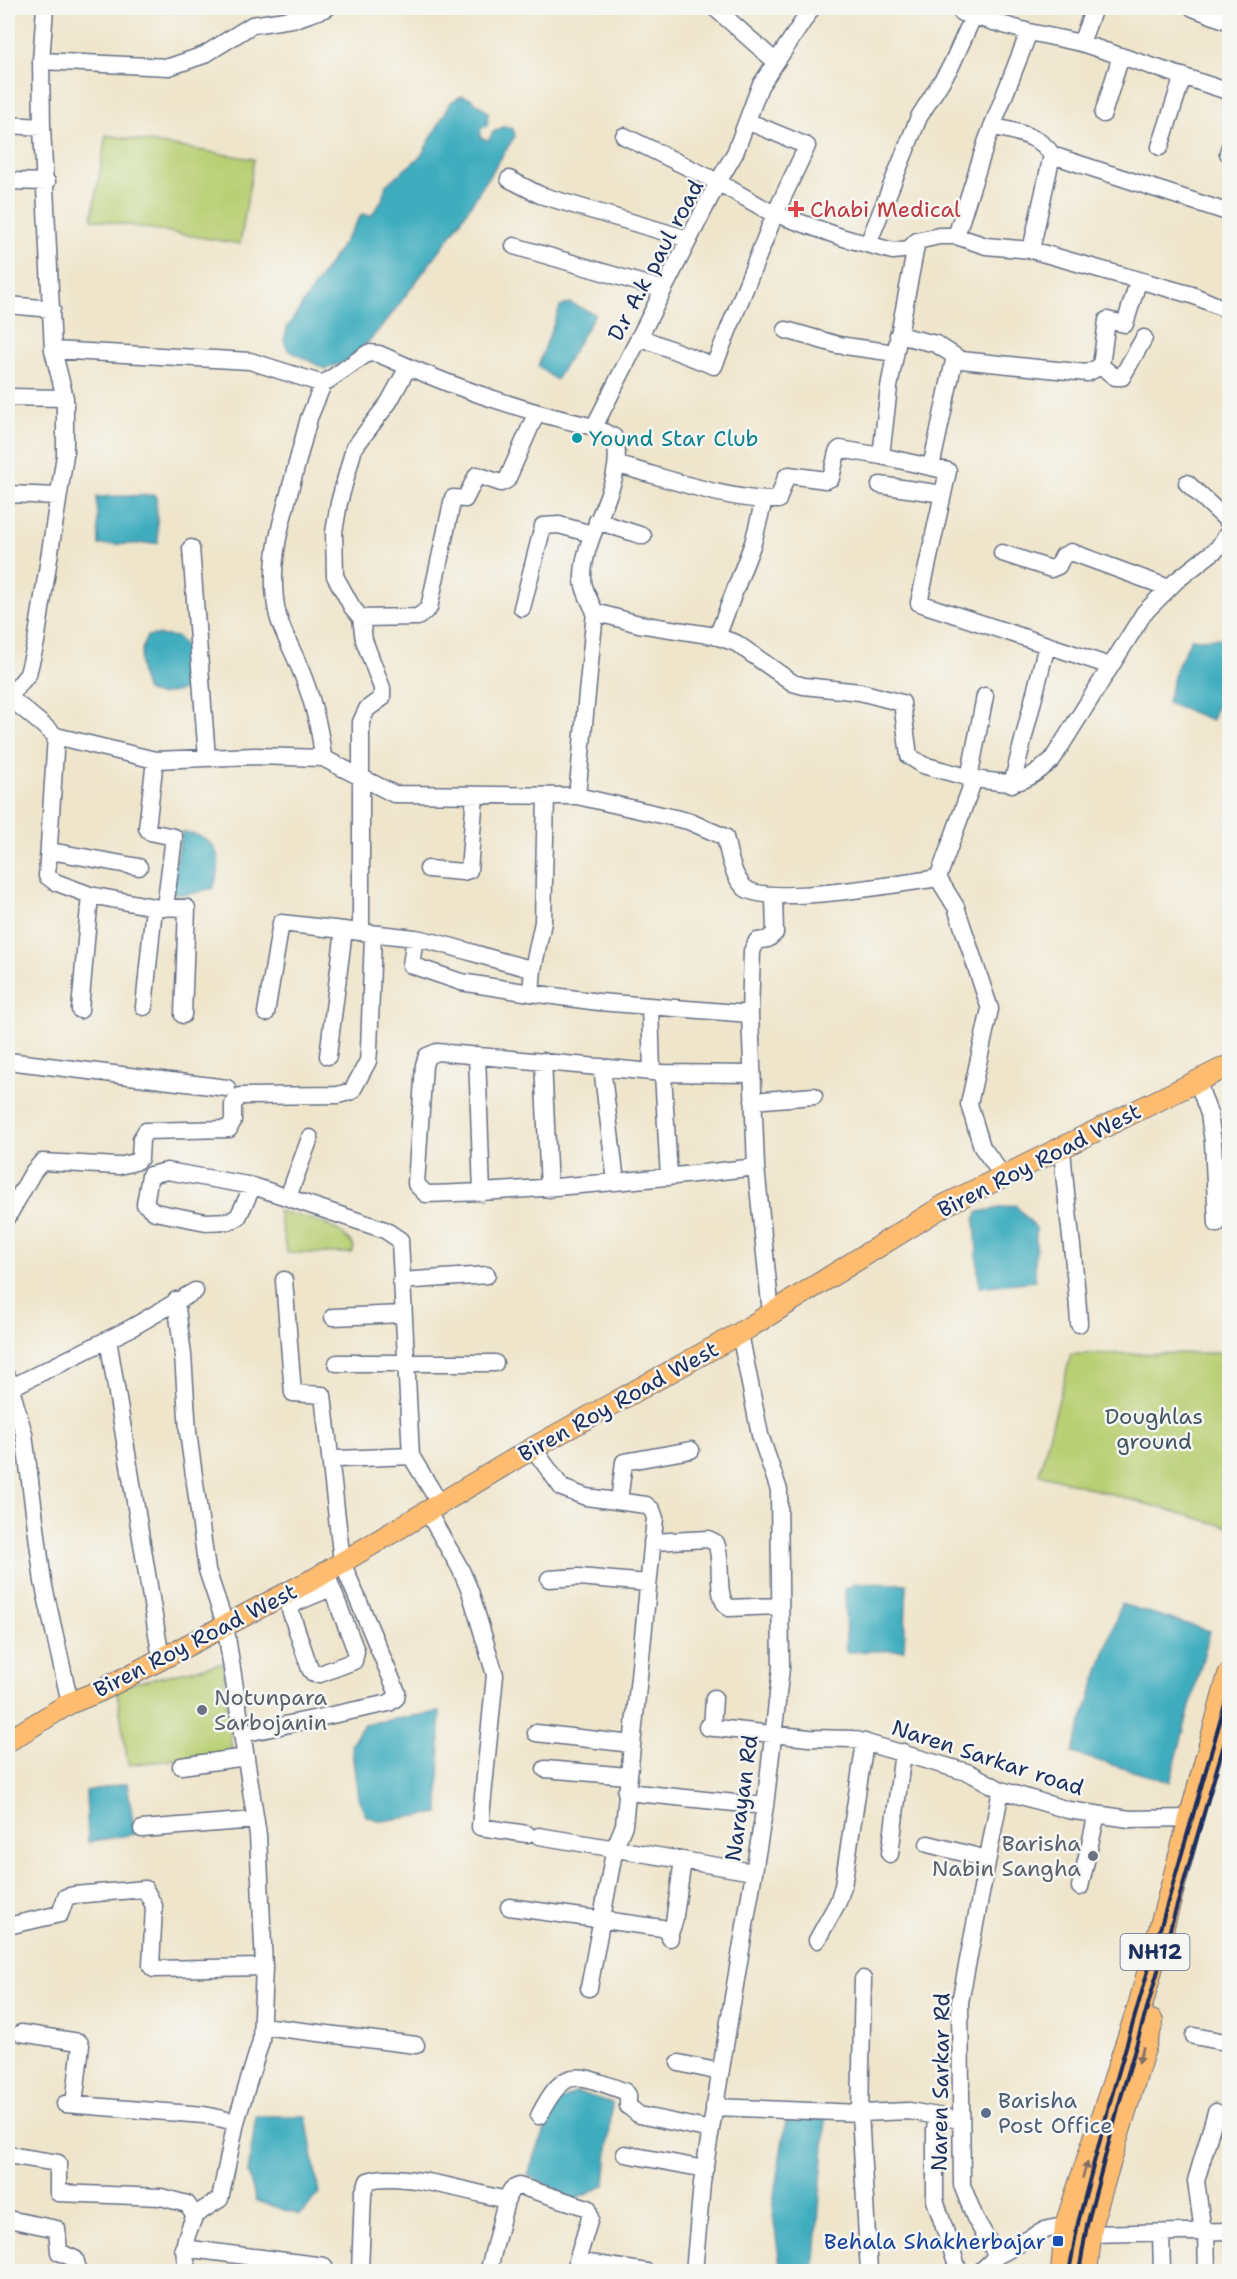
<svg xmlns="http://www.w3.org/2000/svg" width="1237" height="2279" font-family="'Shantell Sans',sans-serif">
	<rect width="100%" height="100%" fill="#f6f6f2"/>
	<filter id="ink" filterUnits="userSpaceOnUse"><feTurbulence type="fractalNoise" baseFrequency=".0167" numOctaves="2"/><feDisplacementMap in="SourceGraphic" scale="12" xChannelSelector="R" yChannelSelector="G"/><feConvolveMatrix kernelMatrix="1 2 1 2 8 2 1 2 1" color-interpolation-filters="sRGB"/></filter>
	<filter id="wash" filterUnits="userSpaceOnUse"><feTurbulence type="fractalNoise" baseFrequency=".008" numOctaves="4" result="noise"/><feDisplacementMap in="SourceGraphic" scale="24" xChannelSelector="R" yChannelSelector="G"/><feGaussianBlur stdDeviation="1.35" result="paint"/><feColorMatrix in="noise" values="0 0 0 0 0 0 0 0 0 0 0 0 0 0 0 0 0 1.4 0 .05"/><feComposite in="paint" operator="in"/></filter>
	<g filter="url(#wash)">
		<rect width="100%" height="100%" fill="#efe5cb"/>
		<!-- green -->
		<path fill="#b9cf73" stroke="#6a7f68" stroke-width="1.5" d="M106 135 254 159 240 244 92 219Z
			M278 1211C304 1217 340 1223 354 1247L352 1253H287Z
			M1229 1353V1527L1039 1474 1071 1354Z
			M223 1663 232 1753 128 1765 117 1692 129 1684Z"/>
		<!-- water -->
		<path fill="#41adbf" stroke="#2e6e8e" stroke-width="1.5" d="M462 96 470 98 488 112 487 126 481 128 480 138 489 140 493 132 505 126 513 129 515 136 454 231 388 319 369 341 347 361 325 369 288 350 284 341 287 328 362 214 371 216 382 200 386 185 421 156 451 102Z
			M570 303 595 314 556 380 538 366 560 307Z
			M156 495 158 543 99 545 97 497Z
			M158 635 177 637 185 646 191 689 159 695 148 692C137 673 138 656 147 636Z
			M1223 638 1226 676 1212 720 1167 703 1176 669 1191 639Z
			M182 832C216 836 226 856 213 888L184 895 170 892Z
			M1015 1205 1036 1228 1035 1281 979 1287 975 1219 979 1212Z
			M854 1583 907 1584 904 1650 846 1652 845 1590Z
			M1121 1604 1210 1631 1170 1782 1072 1753Z
			M440 1712 439 1813 381 1821 366 1816 358 1797 351 1744 364 1724Z
			M127 1783 135 1834 88 1842 86 1792Z
			M577 2092 612 2103 605 2185 575 2200 527 2175 556 2103Z
			M256 2116H306L319 2194 300 2215 256 2201 248 2173Z
			M826 2119 814 2271H781L772 2208 786 2121Z"/>
	</g>
	<g filter="url(#ink)">
		<g fill="none" stroke-linecap="round" stroke-linejoin="round">
			<!-- minor casing -->
			<g stroke="#656f84" stroke-width="19">
				<path id="minor" d="M45 8 41 61 169 67 204 55 252 25 298 18 327 8
					M715 8 776 62
					M964 8 962 13 1029 32
					M1193 8 1230 22
					M1081 43 1094 8
					M41 61 42 127 53 350 65 398V455L36 642 28 674 9 697 56 736 155 760 255 756 323 758 394 794 577 796 688 821 725 837C729 854 732 876 745 888 768 907 904 883 938 878
					M1103 114 1121 56
					M8 125 42 127
					M992 126C1013 132 1041 135 1052 155L1230 213
					M624 136 718 182 735 153 760 86 812 8
					M1160 147 1183 76
					M1228 153 1230 146
					M509 179 540 195 688 239
					M8 181 47 182
					M956 236 986 246 1031 250 1192 295 1230 311
					M917 241 889 387 881 456 948 471 919 603 1047 645 1012 784
					M868 244 919 117 951 66 973 17
					M514 246 661 289
					M1031 250 1052 155
					M8 305 52 309
					M786 330 838 345 895 353
					M898 335 936 344 961 360 1087 373 1101 366 1107 320 1125 324 1138 282
					M639 337 714 366 775 214 807 146 747 121
					M53 350 250 361 323 384
					M1101 366 1115 377H1122L1144 338
					M408 367 389 402 354 448 339 503 334 532 335 576 352 607 361 618 418 617 429 608 453 498 465 499 477 475 501 483 507 480 536 414
					M8 397 65 398
					M594 427 614 437C629 483 581 532 583 581 584 591 591 603 595 612L639 624 715 636 736 643 793 683 804 686 860 692 902 703 909 756 923 765 974 779
					M618 465C664 477 731 502 778 500L786 477 789 475 826 480 831 478 837 452 840 449 881 456
					M931 467 955 356
					M1187 483 1230 523
					M880 485 943 494
					M8 494 58 496
					M597 521 643 536
					M191 548 207 758
					M1002 553 1051 569 1058 566 1063 556 1071 552 1169 588
					M522 608 543 526 559 525 592 534
					M361 618 364 640 382 688V698L367 709 361 722V932L415 938 411 965 461 982 531 993 599 1002 750 1014 756 1167 771 1313
					M717 637 753 543 764 500
					M1047 645 1110 666
					M56 736 47 876 55 882 90 895
					M323 758C320 724 310 691 296 659 290 645 282 631 278 616 271 587 274 553 281 524L309 418 323 384 368 353 379 354C451 387 518 410 594 427L718 182 770 212 844 238 893 251 909 249 917 241 939 236H956L987 140 1029 32 1081 43 1230 92
					M155 760 147 828 150 832 174 837 165 908
					M969 778 985 696
					M577 796 595 612
					M50 851 139 867
					M428 869 463 872 469 870 475 795
					M938 878 974 779C1015 784 1020 788 1052 760L1144 613 1176 581 1218 548 1230 530
					M938 878 956 907 990 1009 969 1104 982 1147 1003 1176
					M415 938C455 945 493 961 533 969
					M531 993 533 969 543 922 546 796
					M650 1006 652 1072
					M144 1007 154 907
					M80 1010 90 895 154 907 187 908 183 1015
					M266 1013 281 923 361 932
					M750 1014 752 951 757 941 768 939 775 933 774 897
					M477 1055 482 1193
					M328 1056 344 930
					M8 1061 227 1088
					M543 1061 549 1189
					M602 1067 616 1182
					M663 1073 751 1074
					M1197 1080 1209 1114 1213 1142 1217 1224
					M753 1101 814 1096
					M1062 1148C1066 1207 1076 1265 1079 1324
					M669 1177 663 1073 437 1052 427 1056 424 1065 416 1184 426 1194C537 1191 646 1180 756 1167
					M253 1186 238 1217 230 1221 206 1222 155 1212 145 1204 150 1175 167 1171 253 1186 385 1230 400 1240 411 1456 440 1504
					M288 1197 310 1138
					M8 1216 33 1172 42 1162 119 1166 135 1162 140 1158 141 1139 146 1131 229 1129 233 1120V1104L240 1096 338 1095 352 1091 368 1061 369 1050 373 935
					M401 1281 487 1275
					M176 1300 183 1355 188 1432 207 1570 225 1624 258 1835 264 1967 261 2041 236 2122 220 2199 195 2215
					M333 1317 403 1314
					M108 1339 161 1658
					M337 1363H495
					M8 1378 24 1434 43 1582 70 1703
					M10 1388 131 1328 195 1291
					M533 1448 562 1488 586 1497 646 1505 652 1510 655 1518 624 1825 615 1847 589 1988
					M338 1459 411 1456
					M619 1501 624 1462 691 1450
					M427 1511 460 1568 470 1591 495 1675 480 1827 527 1834
					M652 1542 708 1539 716 1543C724 1562 714 1597 729 1608L780 1606
					M325 1573 329 1581 356 1651 354 1661 320 1674H314L310 1669 290 1610 295 1603 331 1588
					M549 1579 579 1577 648 1583
					M707 1727 809 1738 853 1739 970 1773 1001 1790 1068 1810 1130 1819 1191 1818
					M712 1728 714 1698
					M536 1733 632 1744
					M242 1734 389 1703 396 1698 397 1692 342 1562 323 1395 293 1393 284 1280
					M181 1766 246 1757
					M545 1769 628 1776
					M1001 1790 960 2002 962 2185 975 2218 997 2256 1045 2230 1067 2225 1089 2234 1230 2231
					M626 1792 765 1806
					M142 1829 255 1820
					M539 1836 753 1872
					M928 1844 987 1859
					M890 1854 903 1752
					M1080 1887 1097 1814
					M509 1907 662 1928 670 1933V1938
					M8 1926 60 1914 66 1897 74 1895 145 1889 154 1906 151 1966 154 1969 264 1967
					M670 1933 674 1922 683 1860
					M817 1940 838 1902 843 1886 865 1742
					M863 1979 860 2113 869 2272
					M262 2026 416 2045
					M21 2033 79 2042 81 2045 74 2104
					M1194 2036 1230 2043
					M679 2063 720 2072
					M65 2104 204 2115 236 2122
					M714 2107 860 2113 909 2111 960 2120
					M539 2116C566 2063 577 2075 624 2091L628 2095V2106L639 2115 711 2130
					M935 2128V2200L959 2272
					M625 2154 705 2169
					M8 2155 58 2163V2193L161 2197 187 2204 195 2215C186 2236 179 2250 190 2272
					M8 2219 57 2229 59 2252 75 2259 79 2272
					M1203 2232 1196 2181 1216 2112
					M1206 2232 1207 2272
					M1161 2233 1162 2272
					M183 2248 324 2266
					M360 2272 363 2194 368 2181C398 2170 474 2193 507 2200
					M493 2272 490 2265 507 2197 512 2189 519 2186 588 2208 590 2218 577 2261 647 2272
					M694 2272 702 2183 765 1806 781 1668 779 1490 760 1435 740 1333
					M980 2272 997 2256"/>
			</g>
			<!-- major casing -->
			<g stroke="#656f84" stroke-width="23">
				<path id="major" d="M8 1741 70 1703 100 1691 316 1578 533 1448 740 1333 945 1205 1230 1065"/>
			</g>
			<!-- highway casing -->
			<g stroke="#656f84" stroke-width="26">
				<path id="highway" d="M1063 2272 1067 2225 1141 2003 1230 1675
					M1085 2272 1091 2220 1151 2022"/>
			</g>
			<!-- minor -->
			<use href="#minor" stroke="#fff" stroke-width="16"/>
			<!-- major -->
			<use href="#major" stroke="#fdbc70" stroke-width="21"/>
			<!-- highway -->
			<use href="#highway" stroke="#fdbc70" stroke-width="24"/>
			<!-- rail -->
			<path stroke="#1b2f5e" stroke-width="4" d="M1069 2272 1078 2223 1110 2102 1230 1687
				M1079 2272 1087 2225 1119 2104 1230 1724"/>
		</g>
		<!-- one-way arrows -->
		<defs><path id="oneway-solid" d="M-6-.8H1V-3.2L6.5 0L1 3.2V.8H-6Z" transform="scale(1.5)"/></defs>
		<g fill="#816e66">
			<use href="#oneway-solid" transform="translate(1141 2055) rotate(107)"/>
			<use href="#oneway-solid" transform="translate(1085 2170) rotate(-72)"/>
		</g>
	</g>
	<!-- markers -->
	<path fill="#e0444e" stroke="#f6f6f2" stroke-width="2" d="M793 200h6v6h6v6h-6v6h-6v-6h-6v-6h6z"/>
	<circle fill="#0f9aa8" stroke="#f6f6f2" stroke-width="2" cx="577" cy="438" r="6"/>
	<g fill="#6b7280" stroke="#f6f6f2" stroke-width="2">
		<circle cx="202" cy="1710" r="6"/>
		<circle cx="1093" cy="1856" r="6"/>
	</g>
	<circle fill="#5c6f8a" stroke="#f6f6f2" stroke-width="2" cx="986" cy="2113" r="6"/>
	<rect fill="#1a4fb4" stroke="#f6f6f2" stroke-width="2" x="1052" y="2235" width="12" height="12" rx="3"/>
	<g text-anchor="middle" stroke-width="5" stroke-linejoin="round" paint-order="stroke">
		<!-- shield labels -->
		<rect fill="#f6f6f2" stroke="#5d6b8a" stroke-width="1.5" x="1120.5" y="1934" width="69" height="36" rx="4.5"/>
		<g font-size="21" font-weight="bold" fill="#1b2f5e">
			<text x="1155" y="1959">NH12</text>
		</g>
		<!-- health labels -->
		<g font-size="22" fill="#be3a42" stroke="#f6f6f2" text-anchor="start">
			<text x="810" y="217">Chabi Medical</text>
		</g>
		<!-- street labels -->
		<g font-size="22" fill="#1b2f5e" stroke="#f6f6f2">
			<text transform="translate(655 260) rotate(-62)" y="8">D.r A.k paul road</text>
			<text transform="translate(1039 1160) rotate(-27)" y="8">Biren Roy Road West</text>
			<text transform="translate(618 1401) rotate(-29)" y="8">Biren Roy Road West</text>
			<text transform="translate(195 1640) rotate(-27)" y="8">Biren Roy Road West</text>
			<text transform="translate(988 1757) rotate(18)" y="8">Naren Sarkar road</text>
			<text transform="translate(741 1798) rotate(-82)" y="8">Narayan Rd</text>
			<text transform="translate(940 2082) rotate(-89)" y="8">Naren Sarkar Rd</text>
		</g>
		<!-- culture labels -->
		<g font-size="22" fill="#0d838f" stroke="#f6f6f2" text-anchor="start">
			<text x="589" y="446">Yound Star Club</text>
		</g>
		<!-- park labels -->
		<g font-size="22" fill="#425763" stroke="#f6f6f2">
			<text x="1154" y="1424">Doughlas<tspan x="1154" dy="25">ground</tspan></text>
		</g>
		<!-- worship labels -->
		<g font-size="22" fill="#5b616d" stroke="#f6f6f2" text-anchor="start">
			<text x="214" y="1705">Notunpara<tspan x="214" dy="25">Sarbojanin</tspan></text>
			<text x="1081" y="1851" text-anchor="end">Barisha<tspan x="1081" dy="25">Nabin Sangha</tspan></text>
		</g>
		<!-- service labels -->
		<g font-size="22" fill="#4e5e75" stroke="#f6f6f2" text-anchor="start">
			<text x="998" y="2108">Barisha<tspan x="998" dy="25">Post Office</tspan></text>
		</g>
		<!-- transit labels -->
		<g font-size="22" fill="#164399" stroke="#f6f6f2" text-anchor="end">
			<text x="1046" y="2249">Behala Shakherbajar</text>
		</g>
	</g>
	<!-- margin -->
	<rect width="1237" height="2279" fill="none" stroke="#f6f6f2" stroke-width="30"/>
</svg>
